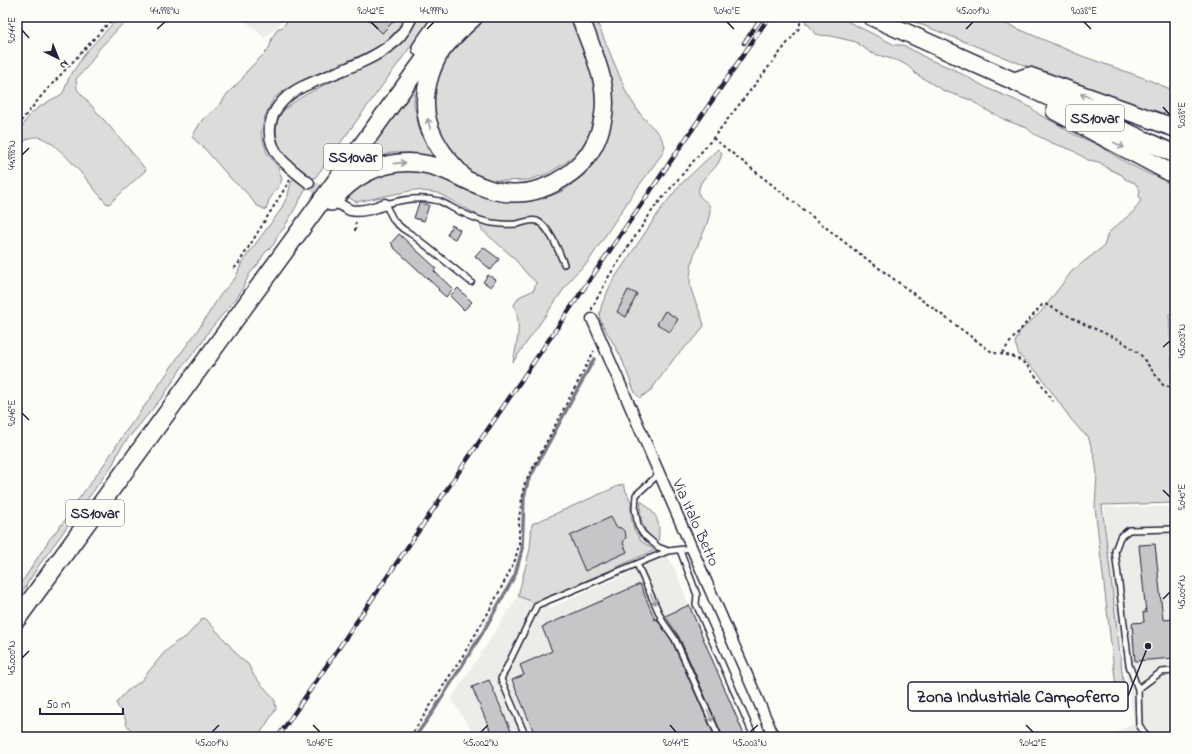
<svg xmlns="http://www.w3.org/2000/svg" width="1192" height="754" font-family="'Indie Flower',sans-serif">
	<rect width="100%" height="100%" fill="#fdfcf7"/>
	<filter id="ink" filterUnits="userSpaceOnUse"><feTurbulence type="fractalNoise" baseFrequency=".025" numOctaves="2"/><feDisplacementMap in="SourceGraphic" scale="8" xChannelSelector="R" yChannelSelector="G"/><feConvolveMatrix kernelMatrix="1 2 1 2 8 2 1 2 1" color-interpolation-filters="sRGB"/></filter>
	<g filter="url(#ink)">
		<!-- built -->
		<path fill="#ecece9" d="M241 17H286L265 38Z
			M1105 507H1175V737H1109L1134 722 1108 570Z
			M667 556 674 567 689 605 747 737H476L451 699 519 595 550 608Z"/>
		<!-- green -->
		<path fill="#dddcdb" stroke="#807f8b" d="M119 17H129L99 49 88 66 76 79 77 89 82 95 125 144 146 170 109 204 106 203C92 187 57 139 38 137 28 136 23 143 17 148V133C22 128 25 121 30 115 36 108 52 99 61 95L64 91 69 78 86 52Z
			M292 17H405L396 32 386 43 370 54 350 60 341 66 332 67 308 82H300L288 88 274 98 265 116 261 133 267 153 278 167 282 179 280 184 269 200 266 210 256 205 246 192 232 180 204 148 192 137 202 120 220 105 227 94 242 79 247 71 267 51 270 46 272 38 278 28H281Z
			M417 17H432L315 178H312C303 170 284 158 279 146 276 138 275 125 279 117 290 94 366 69 390 54 403 46 410 30 417 17Z
			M479 17H571L593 76 598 103 596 118 589 135 579 151 565 163 547 174 528 180 505 181 492 180 474 173 461 163 447 148 435 127 432 81 441 60Z
			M590 17H595L627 94 641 115 660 135 665 146 662 154 630 198 588 262 573 276 513 362C517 342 522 324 514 305L519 297 534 290 536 282 528 275 513 257 482 230 476 214 438 193 414 190 357 202 345 196 373 174 408 170H429L520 200 550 196 563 191 584 175 604 141 603 56Z
			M805 17H839L895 45H903L930 60 951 68 989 89 1013 99 1030 107 1040 115 1059 125 1071 133 1096 144 1127 163 1151 175 1157 176 1175 188V311L1169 314 1173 382 1175 387V503L1102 505 1126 704H1118L1095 507 1097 474 1095 459 1088 436 1082 432 1070 418 1039 374 1019 355 1015 343 1020 331 1041 312 1072 271 1104 246 1108 233 1134 211 1141 200 1139 196 1140 190 1135 183 1125 179 1122 175 1109 169 1099 162 1088 160 1072 150 1052 143 1034 134 1027 128 1005 120 998 116 982 108 971 100 944 91 916 74 908 66 899 61 871 53 856 42 831 36 819 35 815 34 809 25 806 24Z
			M902 17H990L1082 56 1144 78 1175 91V121L1101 93 1026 66Z
			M415 84 414 104 420 132 432 155 434 158 411 153H391L364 162 362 160 366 149Z
			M718 149 722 153C719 171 702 174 699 188 696 202 711 199 710 210 709 223 702 235 697 247 693 255 691 268 690 277 689 295 701 309 704 326L696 337 676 356 651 390 640 398 635 393 621 357 601 322 599 316 602 304 612 282 661 209 680 185Z
			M294 178H297L298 182 303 184 307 187 284 228 278 235 274 244 264 254 258 264 249 275 239 295 208 332 202 343 182 367 164 395 126 441 120 449 113 464 37 568 17 600V586L24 579 49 540 66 519 72 508 105 463 126 431 149 400 178 357 200 327 221 294 236 277 242 262 280 211 288 195 291 182Z
			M623 484 631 502V517L634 529 641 541 655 550 536 603 518 596 530 549 532 524Z
			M641 501C657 514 661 521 658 542 642 532 639 519 641 501Z
			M203 618 206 619 224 639 241 659 248 664 254 676 271 695 275 701 276 709 258 737H137L126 724 125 718 117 705V702L127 691 141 681 163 654 176 642 186 637Z"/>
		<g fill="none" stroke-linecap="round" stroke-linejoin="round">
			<!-- stream -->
			<path stroke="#787885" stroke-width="3.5" d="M415 737 434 710 483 632 515 575 522 550 524 497 528 481 594 359"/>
		</g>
		<!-- building -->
		<path fill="#c6c6c8" stroke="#22223b" d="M366 17H398L382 33Z
			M419 203 429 205 424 221 414 218Z
			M452 225 460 230 455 239 447 235Z
			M399 234 436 268 434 271 453 289 446 297 438 290 439 289 392 246 393 245 391 243Z
			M483 247 499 259 491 270 475 256Z
			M488 275 496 280 491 287 483 282Z
			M458 288 472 302 464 310 450 296Z
			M628 290 637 294 626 317 617 312Z
			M665 311 678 319 670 332 657 324Z
			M611 517 616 527 621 528 625 532 626 537 623 543 627 552 585 571 570 536Z
			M1155 544 1163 620 1175 619V658L1135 661 1132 623 1144 622 1143 612 1146 613 1139 545Z
			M640 584 655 620 657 619 672 641 715 737H536L512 680 524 675 520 665 552 651 542 627Z
			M689 605 745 737H723L679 637 665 616Z
			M489 680 511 731 497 737H493L472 687Z"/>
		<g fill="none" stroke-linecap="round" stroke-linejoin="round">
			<!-- minor-tunnel -->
			<path stroke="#d1d0d1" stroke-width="10" stroke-dasharray="10 5" stroke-linecap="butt" d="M309 183 330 198"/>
			<!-- service casing -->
			<g stroke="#22223b" stroke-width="8">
				<path id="service" d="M471 282 414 236 403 229 394 221 385 204C403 200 420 196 439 201 447 204 453 209 461 212 471 217 481 221 492 223 500 224 508 225 516 224 523 223 530 219 537 221 550 227 559 252 564 264
					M659 474 636 495 635 509 638 526 643 534 658 547 668 551 692 548
					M680 550 697 595 696 604 754 737
					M637 564 663 622 675 639 719 737
					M1138 689 1161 672 1175 671
					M526 737 501 679 537 605 668 551
					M1147 737 1139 725 1138 689 1129 665 1115 551 1120 537 1129 530 1175 529"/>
			</g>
			<!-- minor casing -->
			<g stroke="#22223b" stroke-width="13">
				<path id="minor" d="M309 183C299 175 289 168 281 159 258 131 273 102 302 87 329 74 360 66 385 49 398 41 406 30 412 17
					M335 202C340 204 345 208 350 210 361 213 375 208 385 204
					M592 319 774 737"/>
			</g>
			<!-- trunk casing -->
			<g stroke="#22223b" stroke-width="20">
				<path id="trunk" d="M872 17 1175 154
					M421 48 443 17
					M1015 81 1029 76 1175 128
					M1055 111 1175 175
					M461 174C433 146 417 115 430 75 433 66 436 58 442 50 451 38 463 27 474 17
					M331 202C361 166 403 152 447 171 468 180 489 193 512 193 532 194 550 187 566 176 598 155 610 116 602 80 597 59 588 38 580 17
					M17 619 424 60 448 31 462 17"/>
			</g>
			<!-- path -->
			<path stroke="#22223b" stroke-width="2" stroke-dasharray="3 3" stroke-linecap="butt" d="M17 126 43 94 114 17
				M713 138 848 245 989 350C998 356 1008 353 1018 359 1032 366 1044 389 1053 402
				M1175 222 1174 223 1175 251
				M355 231 356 220
				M234 268 237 266 290 180
				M592 310V308L609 276 654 208 713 138 800 27V17
				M1002 353 1015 336 1042 305 1045 304 1084 324 1120 340 1140 354 1163 385 1175 389
				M410 737 462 657 488 613 508 575 515 560 519 544V518L524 485 594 351"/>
			<!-- service -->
			<use href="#service" stroke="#fdfcf7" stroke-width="5"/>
			<!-- minor -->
			<use href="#minor" stroke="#fdfcf7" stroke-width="10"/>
			<!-- trunk -->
			<use href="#trunk" stroke="#fdfcf7" stroke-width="17"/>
			<!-- rail casing -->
			<g stroke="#22223b" stroke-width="4.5">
				<path id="rail" d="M744 43 762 17
					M278 737 769 17"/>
			</g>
			<!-- rail -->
			<use href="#rail" stroke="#fdfcf7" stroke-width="3" stroke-dasharray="9" stroke-linecap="butt"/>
		</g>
		<!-- one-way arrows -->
		<defs><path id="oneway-shaft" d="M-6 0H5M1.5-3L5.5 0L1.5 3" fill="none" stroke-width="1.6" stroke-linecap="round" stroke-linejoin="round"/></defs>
		<g stroke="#9a9aa2">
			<use href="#oneway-shaft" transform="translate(1086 96) rotate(-160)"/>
			<use href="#oneway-shaft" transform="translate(429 124) rotate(-105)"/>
			<use href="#oneway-shaft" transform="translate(1119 145) rotate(28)"/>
			<use href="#oneway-shaft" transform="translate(400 163) rotate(-4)"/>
			<use href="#oneway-shaft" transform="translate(653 599) rotate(66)"/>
			<use href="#oneway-shaft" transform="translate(710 716) rotate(66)"/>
		</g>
	</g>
	<!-- ticks -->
	<path fill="none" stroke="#22223b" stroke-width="1.5" d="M371 22 378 29M727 22 734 29M1084 22 1091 29M157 29 165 22M427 29 434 22M966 29 973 22M22 30 29 38M1163 107 1170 115M22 155 29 148M1163 347 1170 341M22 413 29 420M1163 490 1170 497M1163 599 1170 592M22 658 29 651M313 725 320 732M670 725 676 732M1026 725 1033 732M212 732 219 725M481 732 488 725M750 732 758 725"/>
	<g text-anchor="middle" stroke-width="3" stroke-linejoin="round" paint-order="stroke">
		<!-- shield labels -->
		<g fill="#fdfcf7" stroke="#646373" stroke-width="1">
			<rect x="1066" y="105" width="58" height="26" rx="3"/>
			<rect x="324" y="144" width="58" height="26" rx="3"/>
			<rect x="66" y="500" width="58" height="26" rx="3"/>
		</g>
		<g font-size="15" font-weight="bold" fill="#22223b">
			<text x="1095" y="123">SS10var</text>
			<text x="353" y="162">SS10var</text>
			<text x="95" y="518">SS10var</text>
		</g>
		<!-- street labels -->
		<g font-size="16" fill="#22223b" stroke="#fdfcf7">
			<text transform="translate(697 522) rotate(66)" y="6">Via Italo Betto</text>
		</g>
	</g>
	<!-- callouts -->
	<path fill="none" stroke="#22223b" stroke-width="1.5" d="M1148 646L1128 696"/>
	<circle fill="#22223b" stroke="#fdfcf7" stroke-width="1.5" cx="1148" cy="646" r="4"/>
	<rect fill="#fdfcf7" stroke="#22223b" stroke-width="1.5" x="908" y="682" width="220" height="29" rx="4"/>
	<g font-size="17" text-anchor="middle" font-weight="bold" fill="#22223b">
		<text x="1018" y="702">Zona Industriale Campoferro</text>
	</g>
	<!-- margin -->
	<rect width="1192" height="754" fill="none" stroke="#fdfcf7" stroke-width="44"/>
	<!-- north arrow -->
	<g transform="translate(58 58) rotate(137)" stroke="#fdfcf7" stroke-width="3" paint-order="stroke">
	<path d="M0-3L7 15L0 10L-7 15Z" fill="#22223b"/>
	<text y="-6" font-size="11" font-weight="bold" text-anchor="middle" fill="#22223b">N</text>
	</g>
	<!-- scale -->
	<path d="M40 708v6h83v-6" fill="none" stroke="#22223b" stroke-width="2"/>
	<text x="46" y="708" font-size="12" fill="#22223b" stroke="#fdfcf7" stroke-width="3" paint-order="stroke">50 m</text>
	<rect x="22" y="22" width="1148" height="710" fill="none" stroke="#22223b" stroke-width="1.5"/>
	<g font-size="10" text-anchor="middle" fill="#22223b">
		<text x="165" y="14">44.998°N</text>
		<text x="371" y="14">9.042°E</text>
		<text x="434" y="14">44.999°N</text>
		<text x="727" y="14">9.040°E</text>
		<text x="973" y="14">45.001°N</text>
		<text x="1084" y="14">9.038°E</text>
		<text transform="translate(11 30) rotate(-90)" y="4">9.044°E</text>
		<text transform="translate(1181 115) rotate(-90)" y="4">9.038°E</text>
		<text transform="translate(11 155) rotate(-90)" y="4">44.998°N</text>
		<text transform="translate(1181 341) rotate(-90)" y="4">45.003°N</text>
		<text transform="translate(11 413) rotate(-90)" y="4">9.046°E</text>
		<text transform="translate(1181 497) rotate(-90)" y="4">9.040°E</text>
		<text transform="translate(1181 592) rotate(-90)" y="4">45.004°N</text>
		<text transform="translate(11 658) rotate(-90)" y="4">45.000°N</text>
		<text x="212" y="746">45.001°N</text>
		<text x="320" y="746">9.046°E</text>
		<text x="481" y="746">45.002°N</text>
		<text x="676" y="746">9.044°E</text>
		<text x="750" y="746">45.003°N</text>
		<text x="1033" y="746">9.042°E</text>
	</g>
</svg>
